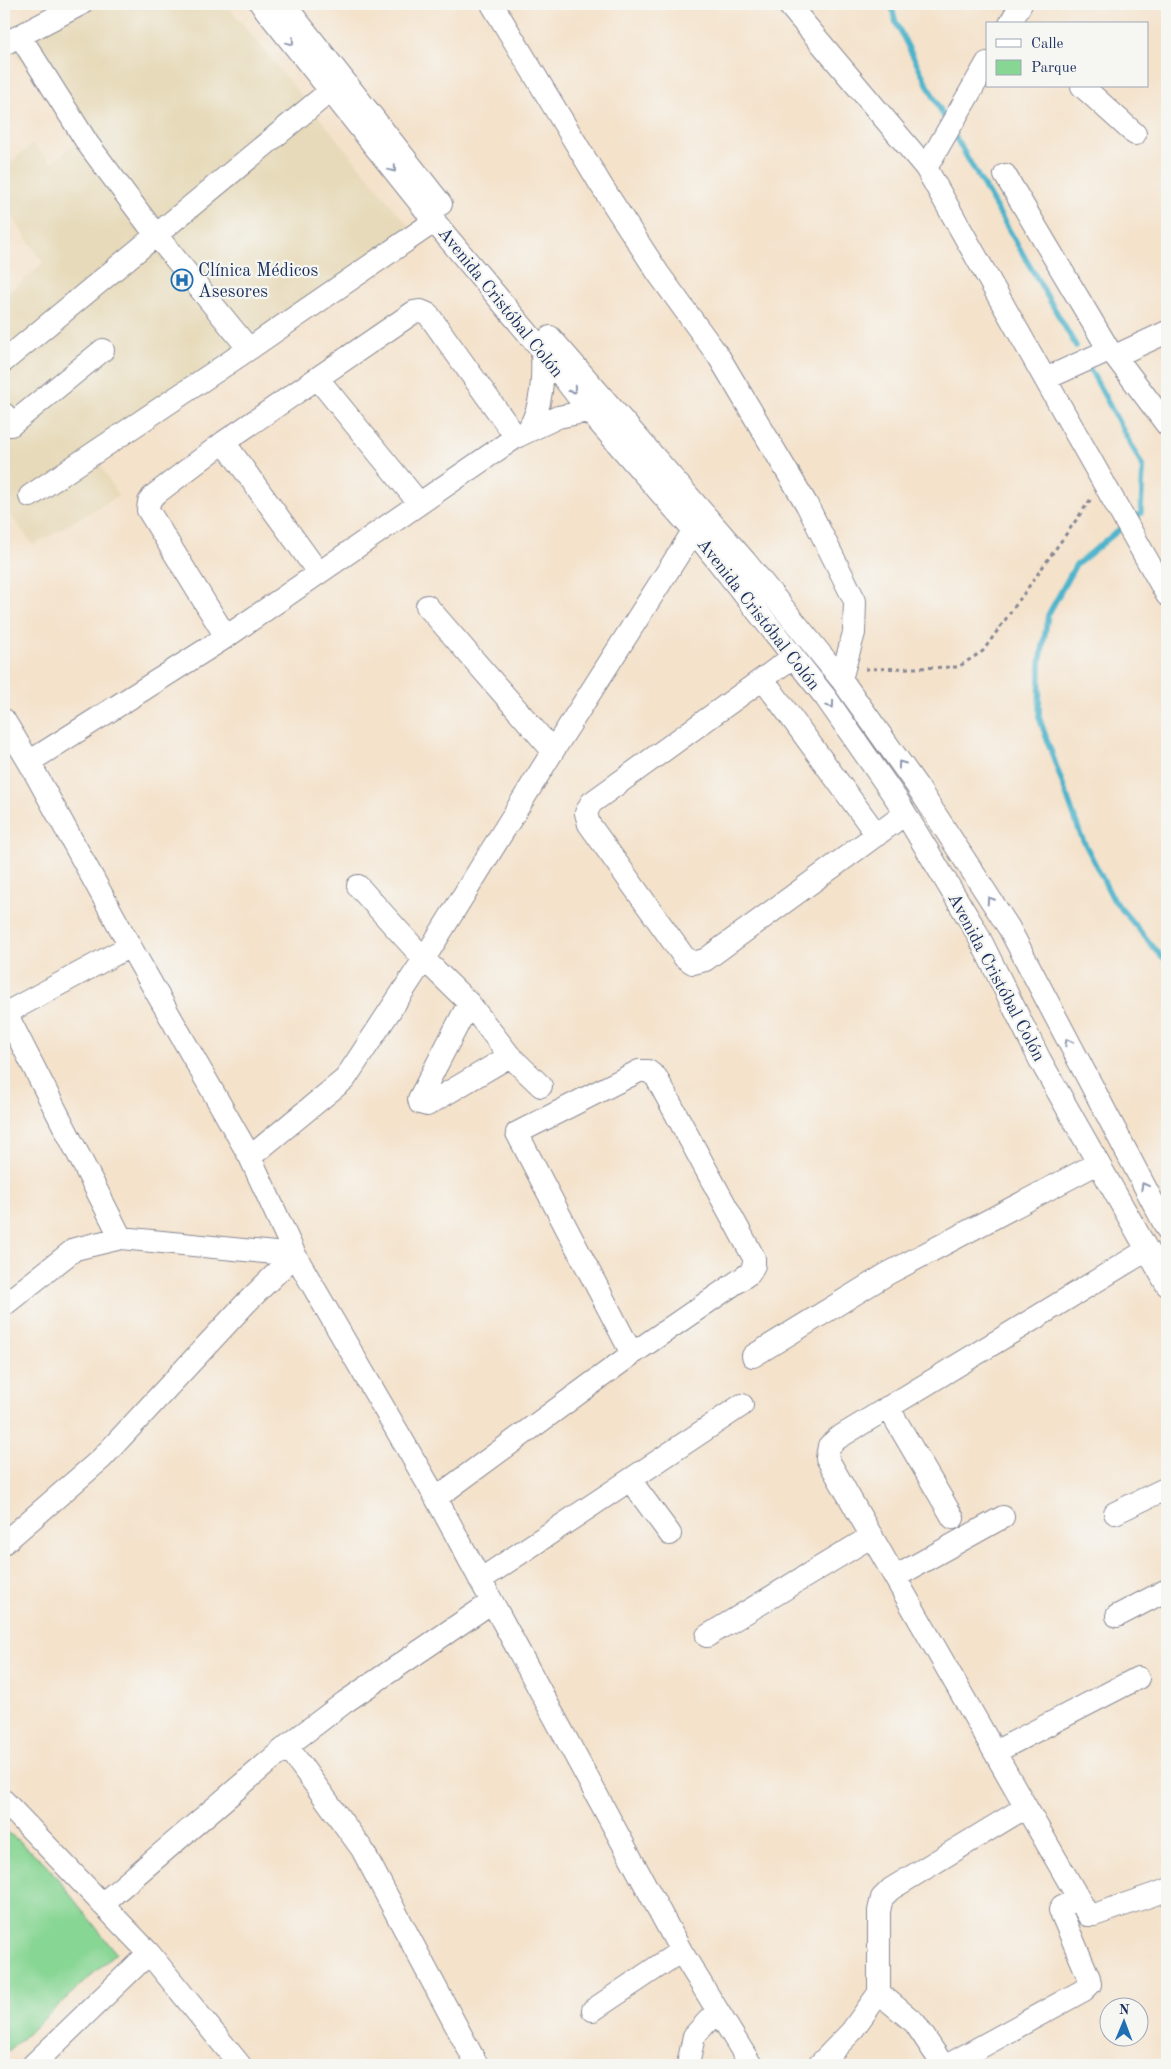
<svg xmlns="http://www.w3.org/2000/svg" width="1171" height="2069" font-family="'Old Standard TT',serif">
	<rect width="100%" height="100%" fill="#f6f6f2"/>
	<filter id="ink" filterUnits="userSpaceOnUse"><feTurbulence type="fractalNoise" baseFrequency=".02" numOctaves="2"/><feDisplacementMap in="SourceGraphic" scale="10" xChannelSelector="R" yChannelSelector="G"/><feConvolveMatrix kernelMatrix="1 2 1 2 8 2 1 2 1" color-interpolation-filters="sRGB"/></filter>
	<filter id="wash" filterUnits="userSpaceOnUse"><feTurbulence type="fractalNoise" baseFrequency=".0096" numOctaves="4" result="noise"/><feDisplacementMap in="SourceGraphic" scale="20" xChannelSelector="R" yChannelSelector="G"/><feGaussianBlur stdDeviation="1.12" result="paint"/><feColorMatrix in="noise" values="0 0 0 0 0 0 0 0 0 0 0 0 0 0 0 0 0 1.4 0 .05"/><feComposite in="paint" operator="in"/></filter>
	<g filter="url(#wash)">
		<rect width="100%" height="100%" fill="#f4e2cb"/>
		<!-- built -->
		<path fill="#e7daba" d="M89 4H226L412 230 95 454 118 496 33 545 4 507V297L43 263 4 204V168L33 144 52 163 81 139 11 47Z"/>
		<!-- green -->
		<path fill="#88d694" stroke="#528279" d="M4 1829 46 1864 116 1953 4 2055Z"/>
		<g fill="none" stroke-linecap="round" stroke-linejoin="round">
			<!-- stream -->
			<path stroke="#4db4cb" stroke-width="5.5" d="M891 4 896 23 946 121
				M953 133 1076 346
				M1090 369 1143 467 1141 513 1131 521
				M1124 526 1075 566 1048 615 1040 664 1039 717 1081 836 1113 899 1161 956 1167 960"/>
		</g>
	</g>
	<g filter="url(#ink)">
		<g fill="none" stroke-linecap="round" stroke-linejoin="round">
			<!-- minor casing -->
			<g stroke="#888894" stroke-width="24">
				<path id="minor" d="M261 4 443 232 542 350 589 411 693 530 826 698 897 800 976 931 1040 1060 1167 1285
					M284 4 441 204
					M492 4 601 185 658 273 719 357 807 505 855 601 854 633 841 679
					M788 4 926 168 1167 595
					M1010 24 1021 4
					M20 36 88 144 156 235 249 349
					M4 44 81 4
					M1082 86 1135 134
					M926 168 987 63
					M1005 175 1109 350 1045 379
					M550 337 745 561 841 679 917 786 1009 928 1167 1229
					M1109 350 1115 356 1167 332
					M1115 356 1167 425
					M4 361 330 91
					M318 379 419 503
					M4 414 11 425 103 350
					M528 430C543 406 543 377 542 350
					M224 442 318 572
					M30 496 249 349 435 221
					M427 606 553 751
					M226 637 148 510 149 502 153 496 224 442 414 312 421 311 428 314 516 437
					M793 657 591 803 586 813 589 824 684 957 693 963 705 960 905 814
					M763 679 877 835
					M4 720 29 762 130 946 250 1157 295 1255 436 1498 681 1951 751 2065
					M29 762 226 637 516 437 558 417 589 411
					M358 886 424 959 469 1003 510 1056 541 1086
					M469 1003 419 1099 420 1103 427 1105 510 1056
					M250 1157 345 1079 424 959 553 751 701 519
					M121 1238 6 1013 130 946
					M4 1305 75 1249 121 1238 295 1255
					M753 1356 887 1274 1098 1163
					M888 1407 953 1518
					M630 1480 670 1534
					M436 1498 632 1354 750 1273 754 1265V1258L656 1077 648 1071H639L517 1133 632 1354
					M1115 1513 1167 1488
					M4 1543 101 1459 245 1304 295 1255
					M895 1577 1003 1517
					M480 1580 742 1405
					M1117 1616 1167 1590
					M707 1636 872 1536
					M287 1746 362 1849 477 2065
					M995 1752 1138 1678
					M4 1801 149 1953 240 2065
					M1026 1807 1088 1915H1094L1167 1890
					M102 1904 287 1746 345 1702 492 1602
					M879 1993 915 2023 943 2065H945
					M593 2010 681 1951
					M33 2065 149 1953
					M688 2065 694 2036 717 2011
					M819 2065 851 2032 879 1993V1911L882 1898 891 1889 1026 1807 827 1458 829 1446 838 1438 1147 1250
					M948 2065 1084 1990 1090 1984 1089 1978 1060 1910 1062 1906 1078 1899"/>
			</g>
			<!-- path -->
			<path stroke="#888894" stroke-width="3" stroke-dasharray="4 4" stroke-linecap="butt" d="M865 669 958 667 983 651 1091 499"/>
			<!-- minor -->
			<use href="#minor" stroke="#fff" stroke-width="22"/>
		</g>
		<!-- one-way arrows -->
		<defs><path id="oneway-chevron" d="M-2-3.5L2.5 0L-2 3.5" fill="none" stroke-width="1.6" stroke-linecap="round" stroke-linejoin="round" transform="scale(1.25)"/></defs>
		<g stroke="#8d97ae">
			<use href="#oneway-chevron" transform="translate(291 42) rotate(51)"/>
			<use href="#oneway-chevron" transform="translate(393 169) rotate(51)"/>
			<use href="#oneway-chevron" transform="translate(573 390) rotate(52)"/>
			<use href="#oneway-chevron" transform="translate(831 705) rotate(55)"/>
			<use href="#oneway-chevron" transform="translate(901 764) rotate(-126)"/>
			<use href="#oneway-chevron" transform="translate(990 900) rotate(-123)"/>
			<use href="#oneway-chevron" transform="translate(1068 1042) rotate(-118)"/>
			<use href="#oneway-chevron" transform="translate(1144 1186) rotate(-118)"/>
		</g>
	</g>
	<!-- icons -->
	<defs>
		<g id="hospital-ring" transform="scale(1.125)"><circle r="9.5" fill="#f6f6f2" stroke="#1f6fb2" stroke-width="1.5"/><path d="M-5-5h3v3.5h4V-5h3V5h-3V1.5h-4V5h-3Z" fill="#1f6fb2"/></g>
	</defs>
	<g fill-rule="evenodd">
		<use href="#hospital-ring" x="182" y="280"/>
	</g>
	<g text-anchor="middle" stroke-width="4.5" stroke-linejoin="round" paint-order="stroke">
		<!-- poi labels -->
		<g font-size="18" fill="#1b2f5e" stroke="#f6f6f2" text-anchor="start">
			<text x="198" y="276">Clínica Médicos<tspan x="198" dy="21">Asesores</tspan></text>
		</g>
		<!-- street labels -->
		<g font-size="18" fill="#1b2f5e" stroke="#f6f6f2">
			<text transform="translate(501 302) rotate(51)" y="6">Avenida Cristóbal Colón</text>
			<text transform="translate(759 614) rotate(52)" y="6">Avenida Cristóbal Colón</text>
			<text transform="translate(997 977) rotate(62)" y="6">Avenida Cristóbal Colón</text>
		</g>
	</g>
	<!-- margin -->
	<rect width="1171" height="2069" fill="none" stroke="#f6f6f2" stroke-width="20"/>
	<!-- legend -->
	<rect x="986" y="22" width="162" height="65" fill="#f6f6f2" stroke="#9ea6b7"/>
	<rect x="996" y="39" width="25" height="8" fill="#ffffff" stroke="#9ea6b7"/>
	<text x="1031" y="48" font-size="15" fill="#1b2f5e">Calle</text>
	<rect x="996" y="60" width="25" height="15" fill="#88d694" stroke="#9ea6b7"/>
	<text x="1031" y="72" font-size="15" fill="#1b2f5e">Parque</text>
	<!-- north arrow -->
	<g transform="translate(1124 2022) rotate(1)"><circle r="24" fill="#f6f6f2" stroke="#9ea6b7"/>
	<path d="M0-4L9 19L0 12L-9 19Z" fill="#1f6fb2"/>
	<text y="-8" font-size="14" font-weight="bold" text-anchor="middle" fill="#1b2f5e">N</text>
	</g>
</svg>
